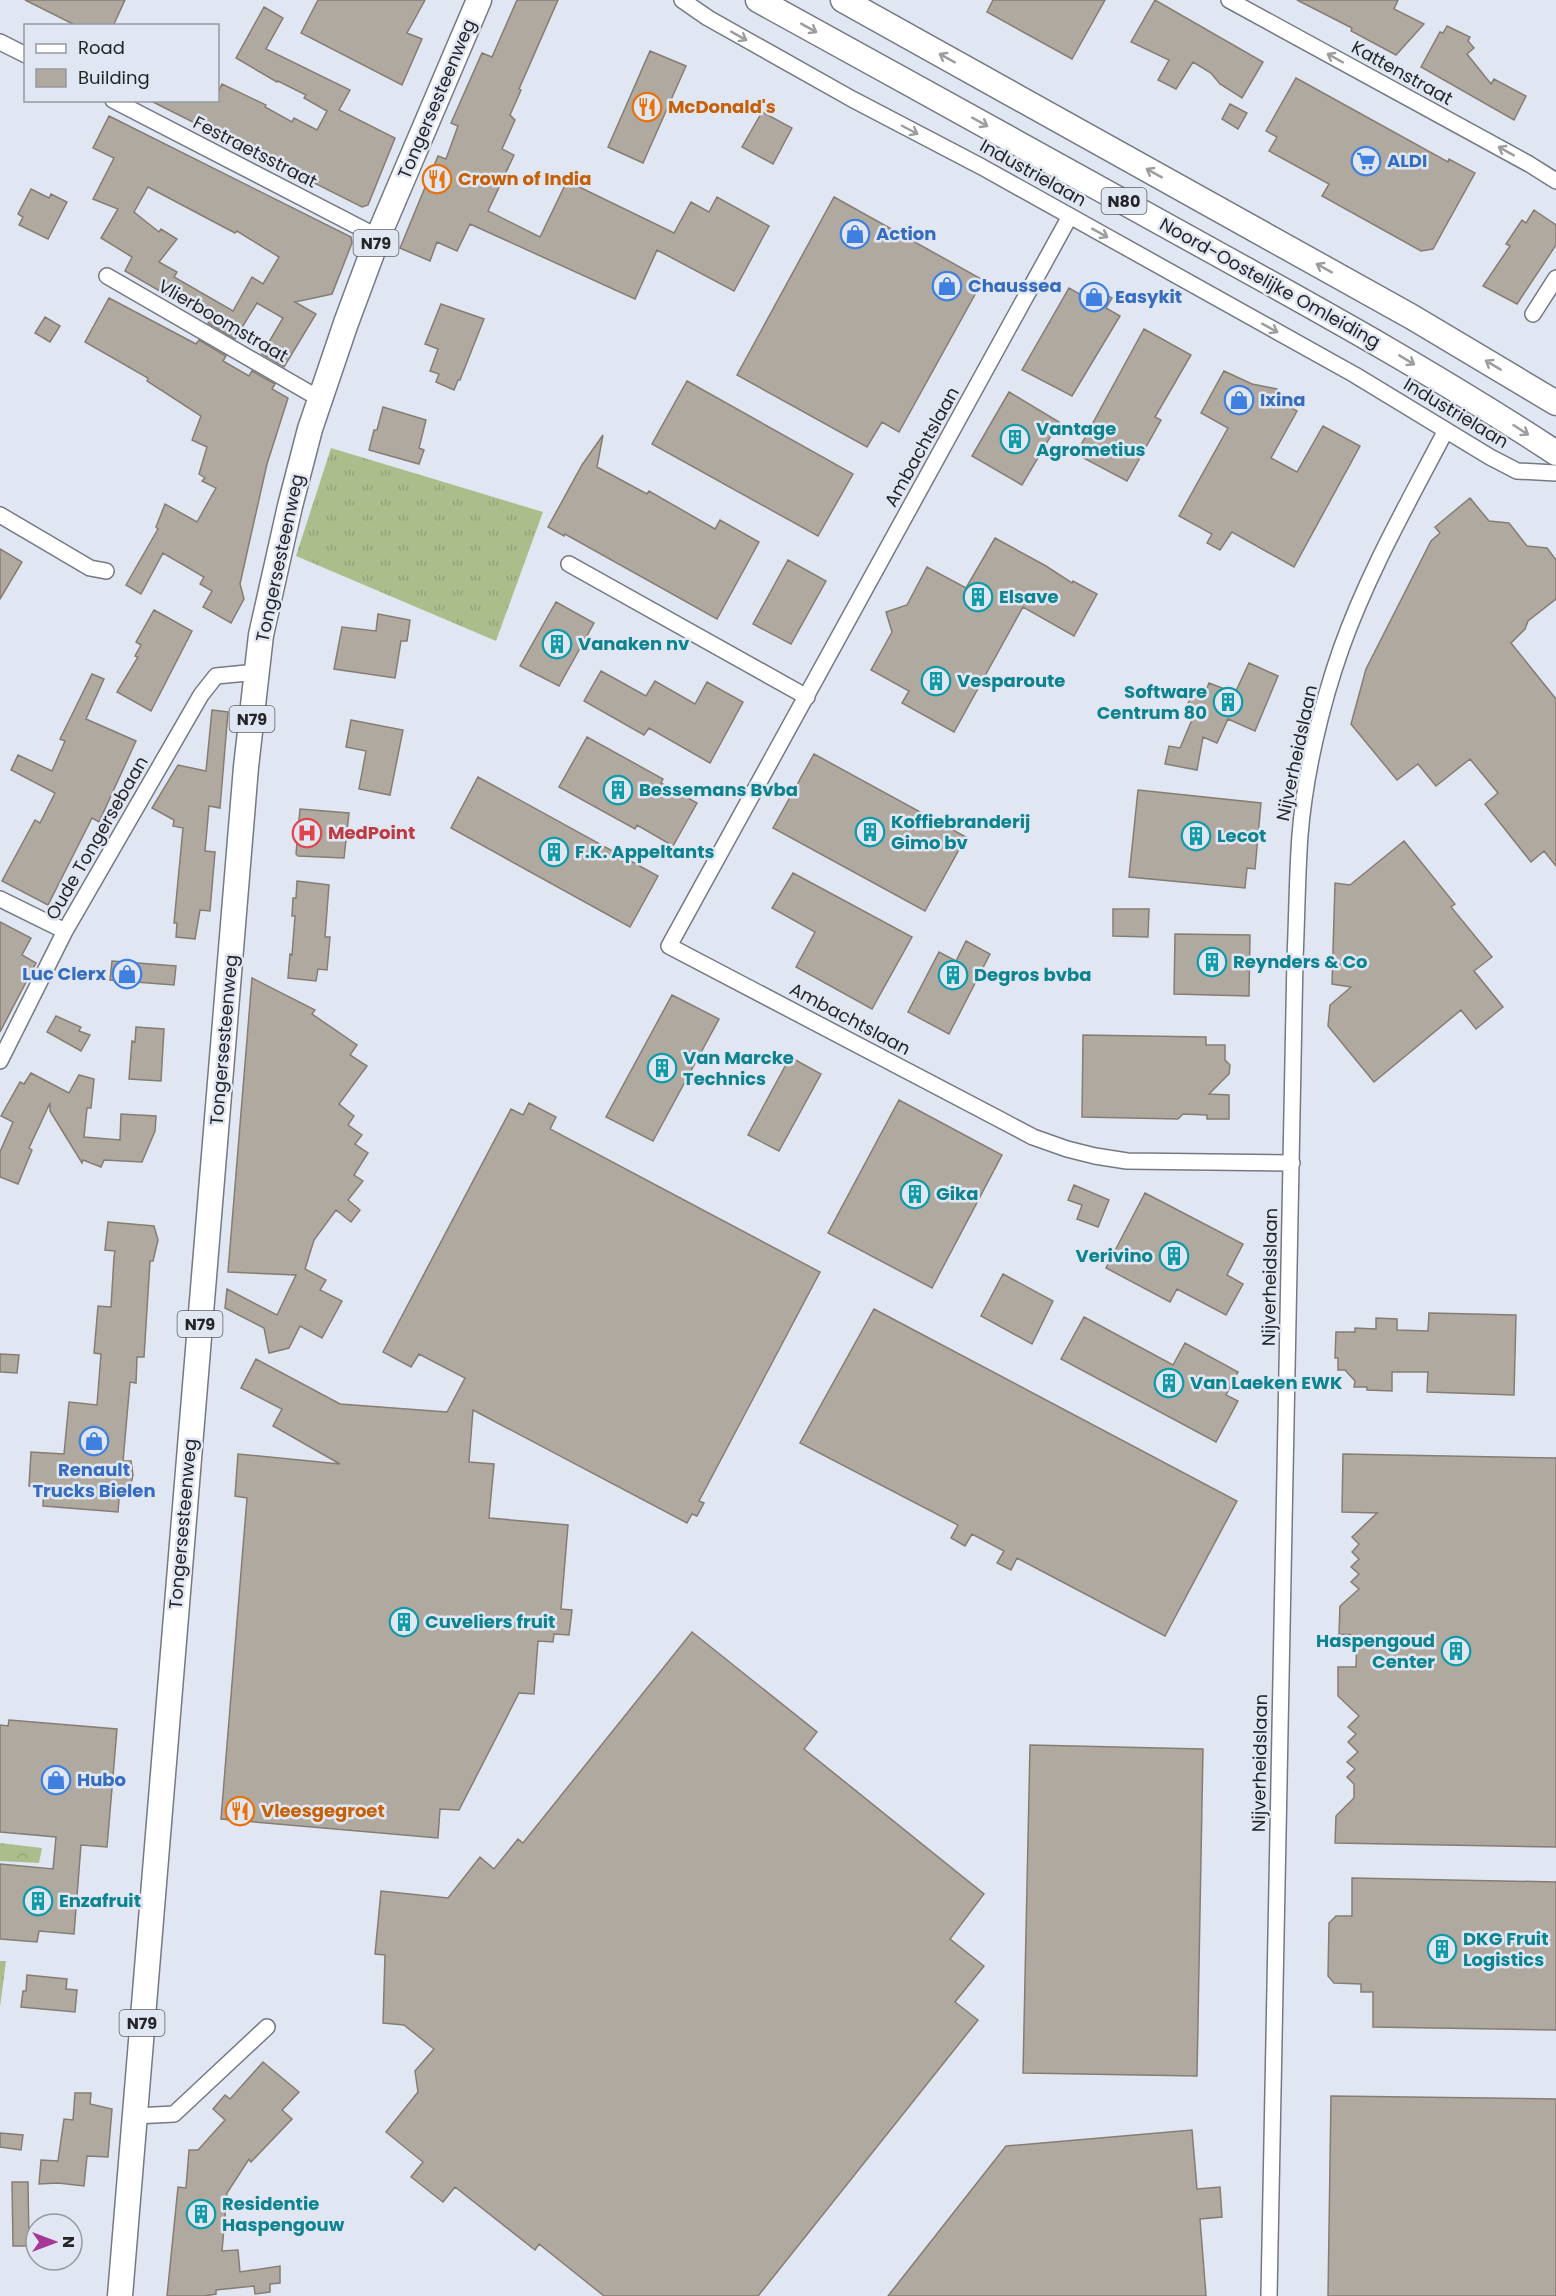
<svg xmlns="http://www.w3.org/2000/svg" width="1556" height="2296" font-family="Poppins,sans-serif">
	<defs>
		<pattern id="grass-tufts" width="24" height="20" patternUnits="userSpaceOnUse" patternTransform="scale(1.5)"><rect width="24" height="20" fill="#acbd8c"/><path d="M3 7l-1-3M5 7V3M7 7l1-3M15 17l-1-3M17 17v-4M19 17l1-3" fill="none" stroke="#94a279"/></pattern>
		<pattern id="forest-crowns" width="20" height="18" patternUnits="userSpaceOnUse" patternTransform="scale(1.5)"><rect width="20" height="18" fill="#acbd8c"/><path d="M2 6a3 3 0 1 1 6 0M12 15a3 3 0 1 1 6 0" fill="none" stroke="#94a279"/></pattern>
	</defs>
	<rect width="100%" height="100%" fill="#e1e7f2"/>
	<!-- grass -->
	<path fill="url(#grass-tufts)" d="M331 448 543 512 496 641 296 556Z"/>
	<!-- forest -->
	<path fill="url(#forest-crowns)" d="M0 1843 42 1848 39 1863 0 1861Z
		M0 1961H6L0 2007Z"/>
	<!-- building -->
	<path fill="#b0a99f" stroke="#857d74" stroke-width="1.5" fill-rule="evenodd" d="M25 0H125L113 26H77Z
		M318 0H425L407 33 422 39 402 85 301 33Z
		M517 0H558L519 89 521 90 510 115 515 120 502 149 514 155 488 211 540 237 567 181 674 233 691 202 709 212 717 197 769 226 734 291 657 250 635 299 470 224 457 251 437 242 430 261 400 248 438 156 446 159 458 126 451 123 482 53 492 57Z
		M993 0H1105L1072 59 987 12Z
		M1155 0 1263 62 1242 98 1220 84 1211 73 1193 62 1176 89 1158 80 1169 60 1131 42Z
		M1297 0H1398L1394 9 1424 24 1396 55 1351 31 1352 28Z
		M264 7 283 18 266 49 350 90 339 110 395 138 368 205 362 207 149 100H218V93L222 84 266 105 265 107 292 122 294 118 317 130 327 111 304 98 306 95 278 81 277 82 236 58Z
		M1447 26 1470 37 1468 41 1474 48 1467 54 1491 84 1494 79 1526 96 1514 120 1421 67 1440 32 1443 33Z
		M650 51 686 66 643 163 608 147Z
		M1296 78 1448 162 1449 159 1475 173 1433 249 1421 251 1322 196 1329 184 1269 151 1277 137 1266 131Z
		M1230 104 1247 113 1238 129 1222 119Z
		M762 112 792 128 773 164 742 147Z
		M109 116 351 237 352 243 332 294 295 302 316 314 284 367 262 354 283 318 257 303 235 339 208 323 210 320 125 271 132 257 101 238 118 209 93 199 114 158 93 148ZM148 187 235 233 237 231 279 257 263 284 252 277 233 311 174 277 177 272 159 262 177 239 161 229 159 232 134 212Z
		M31 189 49 198 51 194 67 202 48 239 19 225 23 217 18 214Z
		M834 197 983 280 899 432 882 422 867 447 737 375Z
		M1534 210 1556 225V245L1517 304 1483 286 1510 246 1506 244 1522 220 1526 223Z
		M1089 285 1112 298 1106 308 1120 316 1072 396 1022 370 1069 288 1083 296Z
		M109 298 196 344 199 340 226 356 223 361 249 376 252 371 275 384 272 389 288 398 267 464 246 557 240 584 244 599 231 623 203 607 212 591 200 584 204 577 163 553 141 594 126 585 158 529 156 527 165 504 197 522 216 488 202 481 205 478 199 474 207 447 192 440 201 416 147 381 148 378 85 342Z
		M441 304 484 319 460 380H458L454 390 436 382 439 374 430 371 438 349 425 344Z
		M45 317 60 326 50 342 35 333Z
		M1144 329 1191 355 1155 417 1161 420 1127 481 1076 454Z
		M1224 371 1252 384 1277 389 1272 397 1297 411 1271 458 1297 472 1323 426 1360 446 1294 567 1232 532 1220 550 1207 543 1212 534 1179 516 1228 428 1201 413Z
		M687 381 853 474 818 536 652 444Z
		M1009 392 1059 422 1022 485 972 456Z
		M383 407 426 420 419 448 424 450 419 464 369 450 374 430H377Z
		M603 435 597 467 647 494 649 491 715 529 720 520 759 542 717 619 565 534 564 536 548 527 582 465Z
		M1470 498 1489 521 1509 523 1527 546 1547 548 1556 560V599L1528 621 1525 629 1511 643 1556 699V866L1544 851 1531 862 1485 804 1498 793 1470 759 1436 786 1418 764 1397 780 1351 724 1366 669 1431 541 1440 533 1435 527Z
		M995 538 1046 566 1072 583 1073 581 1097 594 1074 636 1023 607 954 732 902 703 909 691 871 670 892 632 886 612 907 605 927 567 966 588Z
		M0 549 22 562 0 599Z
		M788 560 826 581 791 644 753 624Z
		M556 602 594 623 559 686 520 666Z
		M154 610 192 631 151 711 117 692 138 657 135 656 141 645 136 642Z
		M378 614 410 620 407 641H401L395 678 334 669 342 627 376 631Z
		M1249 663 1278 676 1255 731 1228 719 1217 743 1203 737 1197 770 1165 764 1169 746 1180 748 1194 715 1185 710 1195 688 1205 693 1209 683 1235 693Z
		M601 671 646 696 655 681 695 704 707 682 743 702 710 763 649 728 644 735 584 701Z
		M92 674 104 679 86 719 136 741 99 822 92 818 48 905 2 881 35 820 40 823 55 793 11 770 18 755 52 771 65 741 60 739Z
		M212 710 228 712 220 808 209 806 205 851 215 852 210 911 200 910 195 939 176 937 177 923H174L183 828 173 826 174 820 152 808 178 765 206 771Z
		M351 720 403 730 390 795 359 789 366 751 346 747Z
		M587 737 663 779 661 783 697 803 673 846 637 825 635 829 559 787Z
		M814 754 966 837 925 911 773 828Z
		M478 777 658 876 630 927 451 828Z
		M1138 790 1261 803 1255 869 1247 868 1245 888 1129 877Z
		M300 809 349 813 344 858 298 856 296 854Z
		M1404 841 1455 904 1451 907 1492 957 1474 971 1503 1007 1476 1029 1461 1010 1374 1082 1328 1026 1330 1005 1351 987 1332 984 1335 883 1350 885Z
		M793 873 912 937 872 1009 796 967 815 932 772 908Z
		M297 881 329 885 325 937H330L327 970 318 969 316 981 288 978 290 954 292 955 295 916H292L293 898H296Z
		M1113 909H1149L1148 937 1113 936Z
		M0 922 31 938 22 955 36 963 0 1032Z
		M1175 934 1250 935 1249 996 1174 994Z
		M966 941 990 954 949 1034 908 1012 939 952 956 961Z
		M112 961 176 966 174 985 110 980Z
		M252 978 315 1010 312 1014 357 1045 350 1055 367 1066 339 1104 354 1116 348 1125 362 1135 355 1144 368 1153 354 1175 363 1181 348 1200 360 1210 351 1222 336 1210 314 1240 305 1269 326 1280 320 1290 342 1301 322 1338 300 1326 289 1348 269 1353 264 1328 225 1308 227 1289 277 1315 296 1275 228 1272Z
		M672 995 719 1019 653 1141 606 1117Z
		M56 1016 81 1027 79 1031 90 1035 81 1051 47 1032Z
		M136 1027 164 1029 161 1081 129 1079 132 1041 135 1042Z
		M1083 1035 1206 1037V1045H1225V1060L1230 1065 1229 1074 1209 1094 1229 1095V1119H1207V1115L1183 1114 1178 1119 1082 1117Z
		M790 1057 821 1074 779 1151 748 1135Z
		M31 1073 69 1093 79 1075 94 1079 91 1108H87L84 1137 120 1140 121 1114 156 1116 155 1131 142 1162 104 1160 101 1167 83 1160 82 1163 50 1111V1103L29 1148 32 1150 18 1184 0 1177V1152L13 1122 1 1116 20 1082 24 1084Z
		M899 1100 1002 1155 932 1288 828 1233Z
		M529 1103 556 1117 550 1129 820 1272 699 1501 704 1503 697 1516 692 1514 687 1523 473 1410 469 1462 494 1464 489 1518 568 1525 561 1609 572 1610 569 1635 554 1634 553 1642 538 1641 534 1694 519 1693 459 1810 440 1809 438 1838 221 1819 247 1498 235 1496 238 1454 340 1464 273 1426 282 1409 241 1388 256 1359 340 1404 447 1412 465 1378 419 1354 411 1367 383 1352 511 1109 523 1115Z
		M1074 1185 1109 1200 1098 1227 1077 1219 1082 1205 1068 1200Z
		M1145 1193 1243 1244 1227 1275 1243 1284 1226 1315 1177 1289 1170 1302 1106 1268Z
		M108 1222 154 1226 158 1240 153 1261H150L144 1357H137L136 1383 130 1382 123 1461H131L133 1475 130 1488 120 1487 118 1512 43 1506 44 1487 29 1486 31 1452 64 1454 69 1402 97 1405 101 1354 94 1353 98 1306 111 1307 114 1257 115 1251 105 1250Z
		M1003 1274 1053 1301 1032 1344 981 1316Z
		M874 1309 1237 1501 1165 1636 1017 1558 1011 1570 997 1563 1004 1551 972 1534 965 1546 951 1538 958 1525 800 1443Z
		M1429 1313 1516 1315 1514 1395 1427 1392 1428 1372H1392V1391L1367 1390V1387H1354L1355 1381 1345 1370H1338V1358H1335L1336 1332H1355V1328L1376 1329V1318L1397 1319V1330L1428 1331Z
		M1084 1317 1173 1365 1185 1343 1238 1372 1226 1395 1238 1401 1216 1442 1061 1359Z
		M0 1354 19 1355 17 1373 0 1372Z
		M1343 1454 1556 1458V1847L1335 1843 1336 1816 1354 1798V1784L1347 1777 1355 1769 1347 1762 1358 1752 1348 1742 1356 1734 1348 1727 1359 1716 1338 1696V1667H1356L1357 1635 1339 1634 1340 1606 1359 1589 1351 1582 1359 1574 1351 1567 1359 1559 1352 1552 1359 1544 1352 1537 1377 1513 1342 1512Z
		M692 1632 817 1732 804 1749 984 1894 950 1939 984 1966 955 2002 978 2020 758 2296H604L539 2244 535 2250 455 2187 443 2202 411 2177 423 2162 386 2132 418 2092 415 2071 434 2049 404 2025 383 2023 385 1955 375 1954 381 1891 448 1898 480 1857 494 1869 518 1839 523 1843Z
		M9 1720 117 1729 107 1847 81 1845 74 1934 39 1931 37 1942 0 1939V1864L53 1869 56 1837 0 1832V1725L8 1726Z
		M1030 1745 1203 1749 1197 2076 1023 2073Z
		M1352 1878 1556 1882V2030L1373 2027V1992H1361V1984L1334 1983 1328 1976 1329 1923 1336 1916H1352Z
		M27 1975 67 1979 66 1989 77 1990 75 2012 21 2007 23 1991H26Z
		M263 2062 299 2092 282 2110 292 2119 251 2162 249 2159 227 2193 222 2251 238 2250 240 2272 280 2266V2283L270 2284V2292L255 2294 254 2286 216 2290V2294L204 2296H167L178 2187 186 2188 189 2150H198L225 2120 213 2109 225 2095 230 2099Z
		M75 2093H91L90 2104 112 2109 108 2157 87 2156 84 2186 58 2183 39 2184 41 2160 58 2161 64 2119 73 2120Z
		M1331 2096 1556 2099V2296H1328Z
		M1192 2130 1197 2189 1220 2187 1222 2217 1200 2219 1206 2296H888L1006 2146Z
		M0 2133 23 2135 21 2150 0 2147Z
		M12 2182H28L29 2246H13Z"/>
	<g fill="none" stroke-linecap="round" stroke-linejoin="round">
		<!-- street casing -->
		<g stroke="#747983" stroke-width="18">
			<path id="street" d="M682 0 708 18 852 99 982 167 1355 375 1490 457 1517 471 1556 473
				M1229 0 1529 164 1556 181
				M0 42 26 55
				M113 100 378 237
				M1070 216 669 946 999 1119 1033 1137 1067 1149 1095 1156 1127 1161 1292 1163
				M107 276 320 399
				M1533 314 1556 278
				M0 515 90 568 106 571
				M569 564 807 697
				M0 899 65 931
				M0 1061 65 931 201 695 216 676 257 672
				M135 2116 174 2114 267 2027
				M1269 2296 1295 958C1297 917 1297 876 1300 835 1305 774 1321 706 1341 649 1368 573 1408 503 1445 432"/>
		</g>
		<!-- primary casing -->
		<g stroke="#747983" stroke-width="27">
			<path id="primary" d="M758 0C910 84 1062 167 1214 252 1330 316 1445 380 1556 453
				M843 0 1412 317 1556 403
				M120 2296 246 767 261 635 290 506 310 429 346 323 378 237 479 0"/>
		</g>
		<!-- street -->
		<use href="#street" stroke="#fff" stroke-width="15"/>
		<!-- primary -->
		<use href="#primary" stroke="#fff" stroke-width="24"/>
	</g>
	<!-- one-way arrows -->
	<defs><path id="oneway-shaft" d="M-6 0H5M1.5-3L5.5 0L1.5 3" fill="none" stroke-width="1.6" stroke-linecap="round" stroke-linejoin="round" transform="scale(1.5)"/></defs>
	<g stroke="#9c9d9f">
		<use href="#oneway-shaft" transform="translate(809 28) rotate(29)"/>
		<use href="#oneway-shaft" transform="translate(739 36) rotate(29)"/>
		<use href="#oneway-shaft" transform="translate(947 58) rotate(-151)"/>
		<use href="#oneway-shaft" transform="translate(1335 58) rotate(-151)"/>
		<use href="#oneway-shaft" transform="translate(980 122) rotate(29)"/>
		<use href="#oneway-shaft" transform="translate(910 130) rotate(28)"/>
		<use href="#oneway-shaft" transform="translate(1506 151) rotate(-151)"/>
		<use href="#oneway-shaft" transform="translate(1154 173) rotate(-151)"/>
		<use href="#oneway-shaft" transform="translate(1100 233) rotate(29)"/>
		<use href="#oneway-shaft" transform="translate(1324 268) rotate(-151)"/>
		<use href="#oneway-shaft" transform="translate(1270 328) rotate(29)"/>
		<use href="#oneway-shaft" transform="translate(1407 360) rotate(31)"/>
		<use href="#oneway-shaft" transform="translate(1493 365) rotate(-149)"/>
		<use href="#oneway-shaft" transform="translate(1521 430) rotate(33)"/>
	</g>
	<!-- icons -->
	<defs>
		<g id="restaurant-ring" transform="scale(1.5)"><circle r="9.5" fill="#e1e7f2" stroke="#e8710a" stroke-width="1.5"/><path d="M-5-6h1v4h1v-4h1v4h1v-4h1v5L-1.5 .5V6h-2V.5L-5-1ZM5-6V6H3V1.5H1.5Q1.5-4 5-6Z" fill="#e8710a"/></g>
		<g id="supermarket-ring" transform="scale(1.5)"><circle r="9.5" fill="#e1e7f2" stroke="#3f7fe0" stroke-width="1.5"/><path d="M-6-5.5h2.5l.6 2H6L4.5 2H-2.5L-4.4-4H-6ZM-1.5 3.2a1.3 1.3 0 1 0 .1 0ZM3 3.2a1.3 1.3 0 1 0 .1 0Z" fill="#3f7fe0"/></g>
		<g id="shop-ring" transform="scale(1.5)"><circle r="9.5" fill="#e1e7f2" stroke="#3f7fe0" stroke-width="1.5"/><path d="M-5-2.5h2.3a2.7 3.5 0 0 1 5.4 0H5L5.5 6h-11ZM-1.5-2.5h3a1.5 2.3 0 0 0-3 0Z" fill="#3f7fe0"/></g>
		<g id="building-ring" transform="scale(1.5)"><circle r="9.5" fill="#e1e7f2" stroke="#0f9aa8" stroke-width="1.5"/><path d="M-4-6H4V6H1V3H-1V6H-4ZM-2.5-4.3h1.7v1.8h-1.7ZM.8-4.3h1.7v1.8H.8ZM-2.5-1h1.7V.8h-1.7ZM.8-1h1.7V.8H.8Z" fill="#0f9aa8"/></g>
		<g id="hospital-ring" transform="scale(1.5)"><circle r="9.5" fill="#e1e7f2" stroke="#e0444e" stroke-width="1.5"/><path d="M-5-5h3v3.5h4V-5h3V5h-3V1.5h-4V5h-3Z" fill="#e0444e"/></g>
	</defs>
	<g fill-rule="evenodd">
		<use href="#restaurant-ring" x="647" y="107"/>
		<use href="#supermarket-ring" x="1366" y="161"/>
		<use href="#restaurant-ring" x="437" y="179"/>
		<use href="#shop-ring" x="855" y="234"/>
		<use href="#shop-ring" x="947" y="286"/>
		<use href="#shop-ring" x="1094" y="297"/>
		<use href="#shop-ring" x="1239" y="400"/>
		<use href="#building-ring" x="1015" y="439"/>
		<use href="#building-ring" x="978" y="597"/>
		<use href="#building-ring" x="557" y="644"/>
		<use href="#building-ring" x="936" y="681"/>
		<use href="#building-ring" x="1228" y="702"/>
		<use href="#building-ring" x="618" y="790"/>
		<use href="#building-ring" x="870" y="832"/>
		<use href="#hospital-ring" x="307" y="833"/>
		<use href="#building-ring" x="1196" y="836"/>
		<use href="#building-ring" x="554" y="852"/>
		<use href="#building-ring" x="1212" y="962"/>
		<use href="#shop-ring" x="127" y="974"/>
		<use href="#building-ring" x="953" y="975"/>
		<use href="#building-ring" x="662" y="1068"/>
		<use href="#building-ring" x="915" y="1194"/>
		<use href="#building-ring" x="1174" y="1256"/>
		<use href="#building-ring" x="1169" y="1383"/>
		<use href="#shop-ring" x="94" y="1441"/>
		<use href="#building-ring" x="404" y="1622"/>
		<use href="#building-ring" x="1456" y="1651"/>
		<use href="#shop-ring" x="56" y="1780"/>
		<use href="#restaurant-ring" x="240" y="1811"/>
		<use href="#building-ring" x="38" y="1901"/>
		<use href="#building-ring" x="1442" y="1949"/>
		<use href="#building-ring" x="201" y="2214"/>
	</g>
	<g text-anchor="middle" stroke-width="5" stroke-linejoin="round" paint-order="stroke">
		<!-- shield labels -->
		<g fill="#e1e7f2" stroke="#5c5f65" stroke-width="1.5">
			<rect x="1101.5" y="188" width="45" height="26" rx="4.5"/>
			<rect x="353.5" y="230" width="45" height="26" rx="4.5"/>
			<rect x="229.5" y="706" width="45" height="26" rx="4.5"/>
			<rect x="177.5" y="1311" width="45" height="26" rx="4.5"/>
			<rect x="119.5" y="2010" width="45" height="26" rx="4.5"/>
		</g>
		<g font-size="16" font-weight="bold" fill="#232529">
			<text x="1124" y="207">N80</text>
			<text x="376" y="249">N79</text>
			<text x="252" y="725">N79</text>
			<text x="200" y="1330">N79</text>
			<text x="142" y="2029">N79</text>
		</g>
		<!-- street labels -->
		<g font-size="18" fill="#232529" stroke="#e1e7f2">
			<text transform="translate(1402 73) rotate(29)" y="6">Kattenstraat</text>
			<text transform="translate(437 99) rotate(-67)" y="6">Tongersesteenweg</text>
			<text transform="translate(255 152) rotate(27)" y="6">Festraetsstraat</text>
			<text transform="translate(1033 173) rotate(29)" y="6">Industrielaan</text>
			<text transform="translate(1270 283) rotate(29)" y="6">Noord-Oostelijke Omleiding</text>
			<text transform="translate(223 321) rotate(30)" y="6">Vlierboomstraat</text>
			<text transform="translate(1456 413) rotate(31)" y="6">Industrielaan</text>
			<text transform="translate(922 447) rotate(-61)" y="6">Ambachtslaan</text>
			<text transform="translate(280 558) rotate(-78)" y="6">Tongersesteenweg</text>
			<text transform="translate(1297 753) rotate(-78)" y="6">Nijverheidslaan</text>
			<text transform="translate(97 838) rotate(-60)" y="6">Oude Tongersebaan</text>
			<text transform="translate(850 1019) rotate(28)" y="6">Ambachtslaan</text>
			<text transform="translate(224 1040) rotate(-85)" y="6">Tongersesteenweg</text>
			<text transform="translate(1270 1277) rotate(-89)" y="6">Nijverheidslaan</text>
			<text transform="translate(183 1524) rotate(-85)" y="6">Tongersesteenweg</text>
			<text transform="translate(1260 1763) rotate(-89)" y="6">Nijverheidslaan</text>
		</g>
		<!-- food labels -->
		<g font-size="18" font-weight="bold" fill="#c56008" stroke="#e1e7f2" text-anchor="start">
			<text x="668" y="113">McDonald's</text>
			<text x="458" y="185">Crown of India</text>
			<text x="261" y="1817">Vleesgegroet</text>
		</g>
		<!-- shop labels -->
		<g font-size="18" font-weight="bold" fill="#366cbe" stroke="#e1e7f2" text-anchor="start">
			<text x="1387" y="167">ALDI</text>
			<text x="876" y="240">Action</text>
			<text x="968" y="292">Chaussea</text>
			<text x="1115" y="303">Easykit</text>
			<text x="1260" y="406">Ixina</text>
			<text x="106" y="980" text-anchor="end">Luc Clerx</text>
			<text x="94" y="1476" text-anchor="middle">Renault<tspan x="94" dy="21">Trucks Bielen</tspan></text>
			<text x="77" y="1786">Hubo</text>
		</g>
		<!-- culture labels -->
		<g font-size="18" font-weight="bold" fill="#0d838f" stroke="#e1e7f2" text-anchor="start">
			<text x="1036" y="435">Vantage<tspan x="1036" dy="21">Agrometius</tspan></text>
			<text x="999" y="603">Elsave</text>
			<text x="578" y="650">Vanaken nv</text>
			<text x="957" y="687">Vesparoute</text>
			<text x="1207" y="698" text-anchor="end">Software<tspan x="1207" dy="21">Centrum 80</tspan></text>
			<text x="639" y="796">Bessemans Bvba</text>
			<text x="891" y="828">Koffiebranderij<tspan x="891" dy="21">Gimo bv</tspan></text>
			<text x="1217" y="842">Lecot</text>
			<text x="575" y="858">F.K. Appeltants</text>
			<text x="1233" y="968">Reynders &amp; Co</text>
			<text x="974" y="981">Degros bvba</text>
			<text x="683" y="1064">Van Marcke<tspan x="683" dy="21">Technics</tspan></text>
			<text x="936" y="1200">Gika</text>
			<text x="1153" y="1262" text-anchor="end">Verivino</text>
			<text x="1190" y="1389">Van Laeken EWK</text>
			<text x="425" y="1628">Cuveliers fruit</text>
			<text x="1435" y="1647" text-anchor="end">Haspengoud<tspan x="1435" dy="21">Center</tspan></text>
			<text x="59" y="1907">Enzafruit</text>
			<text x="1463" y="1945">DKG Fruit<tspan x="1463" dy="21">Logistics</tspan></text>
			<text x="222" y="2210">Residentie<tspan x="222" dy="21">Haspengouw</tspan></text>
		</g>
		<!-- health labels -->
		<g font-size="18" font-weight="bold" fill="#be3a42" stroke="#e1e7f2" text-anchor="start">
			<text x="328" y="839">MedPoint</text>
		</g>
	</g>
	<!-- legend -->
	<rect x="24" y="24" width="195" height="78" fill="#e1e7f2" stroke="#9599a2" stroke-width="1.5"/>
	<rect x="36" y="44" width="30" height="9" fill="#ffffff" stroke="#9599a2" stroke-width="1.5"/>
	<text x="78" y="54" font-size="18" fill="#232529">Road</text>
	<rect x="36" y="69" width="30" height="18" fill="#b0a99f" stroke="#9599a2" stroke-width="1.5"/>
	<text x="78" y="84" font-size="18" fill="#232529">Building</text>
	<!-- north arrow -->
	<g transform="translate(54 2242) rotate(90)"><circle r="28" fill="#e1e7f2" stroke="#9599a2" stroke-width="1.5"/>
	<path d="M0-4.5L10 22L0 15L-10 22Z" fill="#a53796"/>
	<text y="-9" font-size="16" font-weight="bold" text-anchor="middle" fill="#232529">N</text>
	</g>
</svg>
